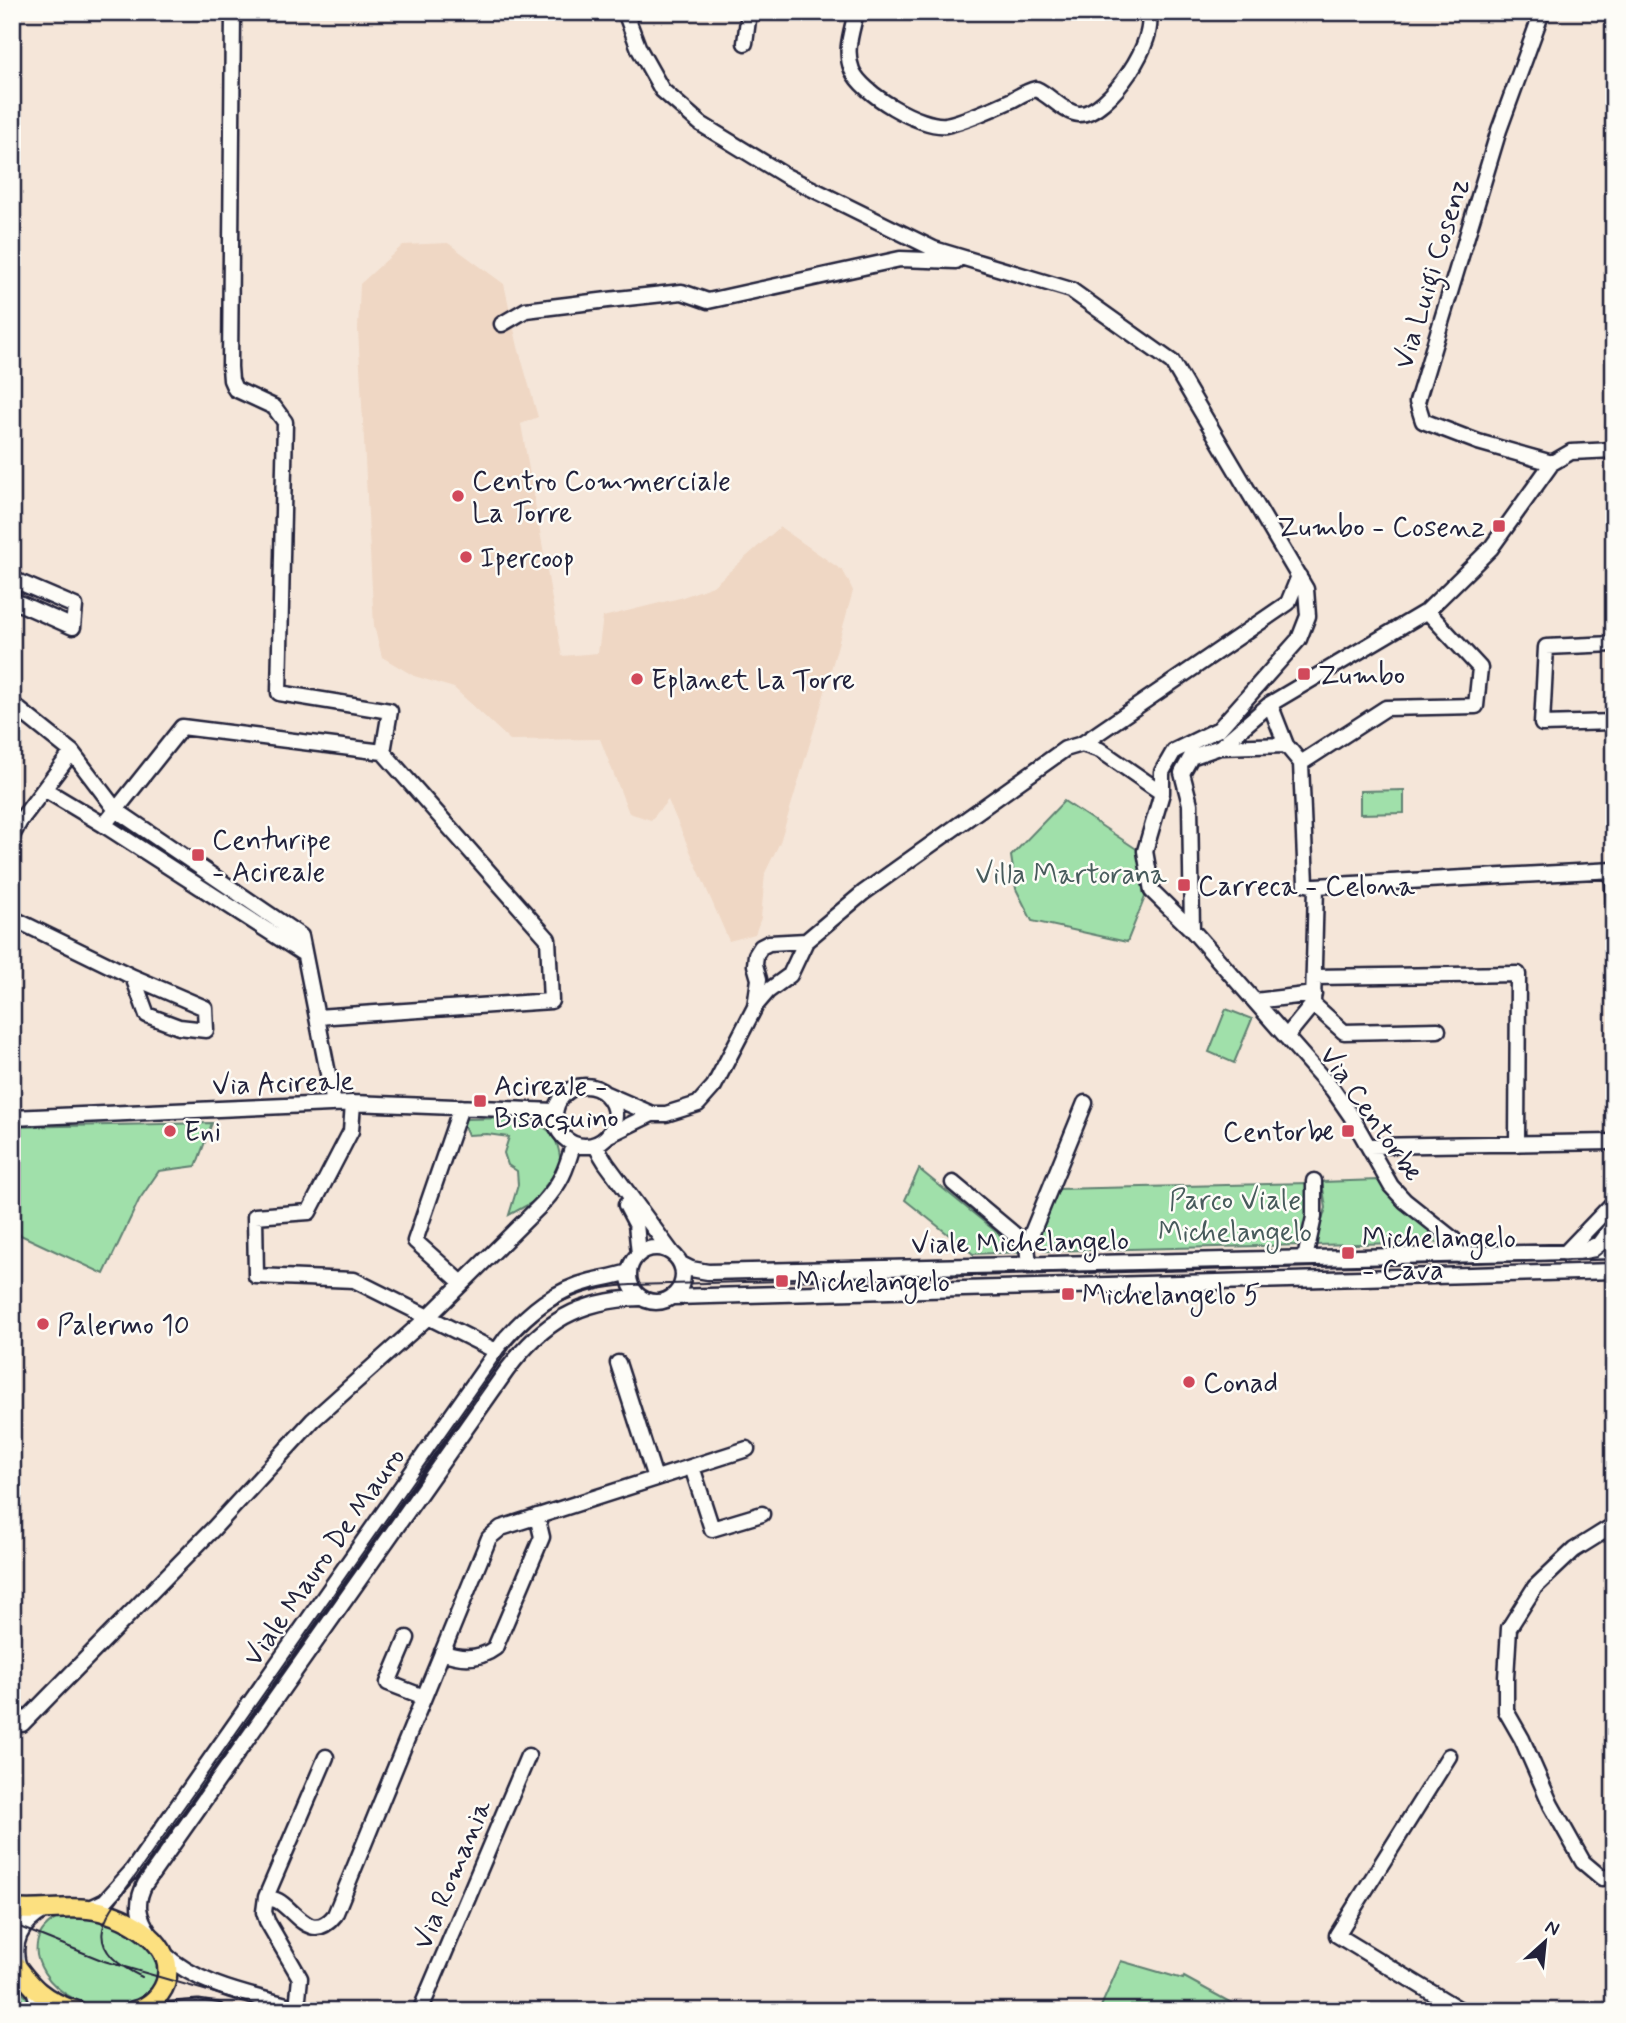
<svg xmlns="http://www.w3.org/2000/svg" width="1626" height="2023" font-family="Mynerve,sans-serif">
	<rect width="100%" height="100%" fill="#f5e6d9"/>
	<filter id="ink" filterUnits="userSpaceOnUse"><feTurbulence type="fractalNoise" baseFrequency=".0143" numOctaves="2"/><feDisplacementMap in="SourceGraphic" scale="14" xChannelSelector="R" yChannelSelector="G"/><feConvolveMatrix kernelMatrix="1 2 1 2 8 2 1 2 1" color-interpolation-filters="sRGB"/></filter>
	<g filter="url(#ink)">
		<!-- built -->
		<path fill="#efd7c4" d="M448 243 504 284 518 347 538 417 521 424 562 656 598 653 603 617 680 598 713 586 780 527 843 571 848 580 853 591 817 720 780 842 765 873 761 918 755 934 729 941 668 800 651 820 629 813 600 739 510 740 454 688 414 676 382 657 374 626 358 330 360 284 403 245Z"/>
		<!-- green -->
		<path fill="#a0e0aa" stroke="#618172" stroke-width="2" d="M1404 790V813L1360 814V791Z
			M1064 801 1138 850 1145 897 1127 942 1032 921 1016 889 1011 856Z
			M1226 1009 1252 1019 1234 1063 1209 1052Z
			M520 1118C550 1127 558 1132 561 1165L533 1202 509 1215 518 1185 517 1171 508 1165 504 1153 509 1137 487 1134 468 1135 461 1119Z
			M212 1123 196 1166 159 1171 139 1200 104 1274 12 1231V1127Z
			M919 1169 1021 1252 973 1254 905 1200Z
			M1378 1180C1394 1207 1423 1219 1444 1242L1314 1245 1326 1208 1322 1182Z
			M1309 1183 1310 1209 1303 1245 1045 1251 1038 1245 1037 1239 1057 1189Z
			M67 1914C92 1918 116 1920 137 1936 174 1963 160 1999 117 2006 56 2015 0 1938 67 1914Z
			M1121 1961 1183 1979 1184 1977 1246 2011H1099Z
			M12 1981 29 2000 35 2011H18L12 1999Z"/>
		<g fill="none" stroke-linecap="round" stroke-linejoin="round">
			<!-- minor casing -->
			<g stroke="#22223b" stroke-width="19">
				<path id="minor" d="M233 12 230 367 231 380 235 389 274 407 285 422 279 693 390 711 383 752 182 727 104 825 304 954
					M625 12 639 49 662 90 701 124 786 176 934 249 1071 290 1172 362 1306 589 1308 616 1299 639 1219 729 1174 751 1162 772V793L1145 851 1152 891 1192 930 1333 1090 1351 1116 1391 1186 1405 1201 1454 1240 1458 1255
					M856 12C852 32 844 50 852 70 862 94 921 128 946 125 962 122 997 107 1012 100 1021 95 1027 91 1036 89 1050 95 1064 113 1079 114 1108 115 1161 37 1147 12
					M1542 12 1499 130 1417 402 1423 421 1478 442 1552 463
					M745 43 749 12
					M502 324 526 310 608 300 682 292 708 301 900 259 956 261
					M12 579 75 606 73 627 12 600
					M1427 611 1480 668 1476 706 1386 708 1301 763 1306 884 1316 886 1614 870
					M1614 644 1546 647 1542 724 1614 722
					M12 704 72 752 116 810 301 936 334 1104
					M1270 704 1286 745 1301 763
					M1082 744 1100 750 1162 793
					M1220 747 1270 704 1427 611 1491 548 1552 463 1571 452 1614 450
					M44 789 104 825
					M12 836 20 821 72 752
					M1612 870 1614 906
					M12 918 133 977 205 1008 206 1030 179 1027 147 1015 133 977
					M1192 930 1190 804 1182 773 1191 757 1220 747 1286 745
					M1314 977 1518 974 1517 1144
					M1255 1001 1314 994
					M1313 1004 1344 1032 1438 1030
					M756 1005 768 991 790 975 806 941
					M317 1017 551 1001 548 939 383 752
					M1286 1037 1313 1004 1316 886
					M555 1116a30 30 0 1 1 60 0a30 30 0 1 1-60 0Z
					M606 1094 652 1114H666L698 1104 714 1086 755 1007 759 979 755 965 756 955 761 947 769 943 806 941 863 893 1065 749 1082 744 1288 603 1299 576
					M353 1103 351 1131 309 1212 255 1216 256 1276 354 1280 496 1351
					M461 1107 415 1241 462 1283
					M12 1118 353 1103 555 1111
					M609 1135 652 1114
					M595 1145 606 1163 672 1253
					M1369 1146 1614 1142
					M953 1183 1027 1245
					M626 1205 636 1224 639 1254
					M629 1275a27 27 0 1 1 54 0a27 27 0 1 1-54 0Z
					M1584 1250 1599 1244 1614 1224
					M1565 1253 1614 1202
					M1305 1258 1314 1217V1181
					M681 1264 691 1269 708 1272 1614 1251
					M1029 1265 1027 1245 1085 1103
					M674 1297 1614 1271
					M618 1363 655 1478
					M692 1467 712 1529 762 1514
					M1614 1525 1574 1550 1535 1587 1509 1628 1506 1678V1711L1522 1739 1551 1805 1583 1862 1602 1878 1614 1876
					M407 1638 388 1683 424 1697
					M442 1652C460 1659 479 1660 495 1648L542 1537 537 1516
					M12 1724H22L214 1528 313 1420 427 1318 543 1203C561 1183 566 1170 573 1145
					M1449 1756 1337 1935 1462 2011
					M266 1897C270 1898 274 1899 278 1901 295 1910 311 1945 335 1915L489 1538 501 1528 747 1449
					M88 1909 105 1901 132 1871 506 1338C530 1311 555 1290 591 1281 604 1278 617 1276 629 1272
					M150 1934C138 1916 135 1903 145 1884L507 1370C543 1322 579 1300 640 1298
					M163 1953C201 1988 256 1996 305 2010
					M20 1971C10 1943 20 1924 45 1910
					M34 1990 41 2011
					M297 2008 300 1978 267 1921 264 1912 266 1897 326 1757
					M161 2011 198 2008 217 2011
					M420 2011 528 1756"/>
			</g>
			<!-- major casing -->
			<g stroke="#22223b" stroke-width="23">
				<path id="major" d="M12 1909C38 1912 63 1906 88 1909 120 1912 173 1939 167 1977 164 1994 150 2007 134 2011
					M12 1960C31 1987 43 2001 77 2011"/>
			</g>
			<!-- minor -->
			<use href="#minor" stroke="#fdfcf7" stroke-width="14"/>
			<!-- major -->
			<use href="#major" stroke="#fce080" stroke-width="18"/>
			<!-- tram -->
			<path stroke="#22223b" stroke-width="2" d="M12 1924 104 1961 277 2011
				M142 1977C71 1944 111 1911 142 1867L503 1353C539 1309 573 1288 631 1285L1580 1260 1596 1257 1614 1243"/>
		</g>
	</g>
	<!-- markers -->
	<g fill="#d1495b" stroke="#fdfcf7" stroke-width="2.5">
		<circle cx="458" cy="496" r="7"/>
		<rect x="1492" y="519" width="14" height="14" rx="3.5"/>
		<circle cx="466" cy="557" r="7"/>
		<rect x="1297" y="667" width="14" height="14" rx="3.5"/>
		<circle cx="637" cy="679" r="7"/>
		<rect x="191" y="848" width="14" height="14" rx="3.5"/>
		<rect x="1177" y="878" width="14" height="14" rx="3.5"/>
		<rect x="473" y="1094" width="14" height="14" rx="3.5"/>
		<circle cx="170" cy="1131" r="7"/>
		<rect x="1341" y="1124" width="14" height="14" rx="3.5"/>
		<rect x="1341" y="1246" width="14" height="14" rx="3.5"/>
		<rect x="775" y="1274" width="14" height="14" rx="3.5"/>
		<rect x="1061" y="1287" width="14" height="14" rx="3.5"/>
		<circle cx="43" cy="1324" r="7"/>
		<circle cx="1189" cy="1382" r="7"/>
	</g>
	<g text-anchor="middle" stroke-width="5" stroke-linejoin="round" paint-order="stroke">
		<!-- street labels -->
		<g font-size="28" fill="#22223b" stroke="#fdfcf7">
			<text transform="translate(1430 273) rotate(-73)" y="10">Via Luigi Cosenz</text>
			<text transform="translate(283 1082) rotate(-2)" y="10">Via Acireale</text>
			<text transform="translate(1372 1113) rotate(55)" y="10">Via Centorbe</text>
			<text transform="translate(1020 1241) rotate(-1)" y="10">Viale Michelangelo</text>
			<text transform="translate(323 1556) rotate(-55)" y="10">Viale Mauro De Mauro</text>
			<text transform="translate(451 1874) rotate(-67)" y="10">Via Romania</text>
		</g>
		<!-- poi labels -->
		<g font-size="28" fill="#22223b" stroke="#fdfcf7" text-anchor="start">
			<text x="472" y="490">Centro Commerciale<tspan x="472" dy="32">La Torre</tspan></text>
			<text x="1485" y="536" text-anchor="end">Zumbo - Cosenz</text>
			<text x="480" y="567">Ipercoop</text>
			<text x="1318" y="684">Zumbo</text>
			<text x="651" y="689">Eplanet La Torre</text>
			<text x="212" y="849">Centuripe<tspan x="212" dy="32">- Acireale</tspan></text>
			<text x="1198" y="895">Carreca - Celona</text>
			<text x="494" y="1095">Acireale -<tspan x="494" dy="32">Bisacquino</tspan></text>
			<text x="184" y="1141">Eni</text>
			<text x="1334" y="1141" text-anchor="end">Centorbe</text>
			<text x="1362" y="1247">Michelangelo<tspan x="1362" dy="32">- Cava</tspan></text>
			<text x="796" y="1291">Michelangelo</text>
			<text x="1082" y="1304">Michelangelo 5</text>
			<text x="57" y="1334">Palermo 10</text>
			<text x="1203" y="1392">Conad</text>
		</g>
		<!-- park labels -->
		<g font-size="28" fill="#485b5c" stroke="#fdfcf7">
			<text x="1071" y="883">Villa Martorana</text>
			<text x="1235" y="1209">Parco Viale<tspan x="1235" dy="32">Michelangelo</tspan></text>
		</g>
	</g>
	<!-- margin -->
	<rect width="1626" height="2023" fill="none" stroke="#fdfcf7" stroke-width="42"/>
	<rect x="21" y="21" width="1584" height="1981" fill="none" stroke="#22223b" stroke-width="2.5" filter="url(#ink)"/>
	<!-- north arrow -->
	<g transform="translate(1545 1942) rotate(27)" stroke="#fdfcf7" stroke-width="5" paint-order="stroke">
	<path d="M0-5L12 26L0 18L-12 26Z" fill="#22223b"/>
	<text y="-10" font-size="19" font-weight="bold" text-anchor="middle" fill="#22223b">N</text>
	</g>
</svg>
